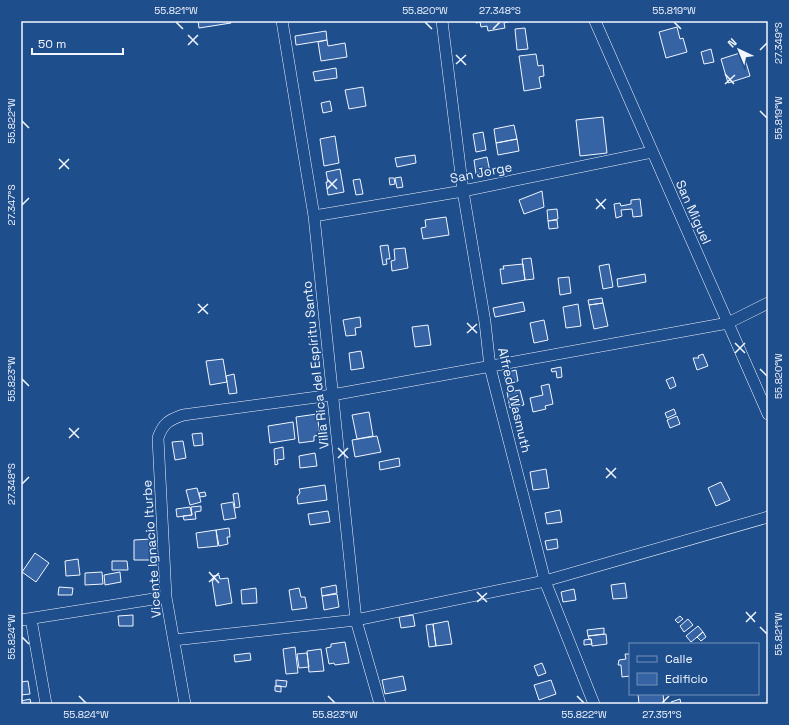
<svg xmlns="http://www.w3.org/2000/svg" width="789" height="725" font-family="'Space Grotesk',sans-serif">
	<rect width="100%" height="100%" fill="#1f4e8c"/>
	<!-- building -->
	<path fill="#3563a3" stroke="#f2f6ff" d="M198 21H231V23L199 28Z
		M475 21H511L504 23 505 28 488 31 487 26 481 27 480 22 476 23Z
		M677 27 680 39 683 38 687 52 666 58 659 32Z
		M525 28 528 49 517 50 515 29Z
		M326 31 327 40 296 45 295 36Z
		M327 40 328 46 345 43 347 57 321 61 318 42Z
		M711 49 714 62 704 64 701 52Z
		M743 52 750 76 728 83 721 59Z
		M536 54 538 66 543 65 544 76 539 77 541 88 524 91 519 56Z
		M336 68 337 78 315 81 313 72Z
		M363 87 366 106 349 109 345 90Z
		M330 101 332 111 323 113 321 103Z
		M603 117 607 153 580 156 576 120Z
		M514 125 517 139 496 143 494 129Z
		M483 132 486 150 476 152 473 134Z
		M335 136 339 163 324 166 320 139Z
		M517 139 519 151 498 155 496 143Z
		M415 155 416 163 397 167 395 158Z
		M487 157 490 172 476 174 474 160Z
		M340 169 344 192 328 195 326 182H328L326 172Z
		M401 177 403 187 397 188 395 178Z
		M389 178H394L395 184 390 185Z
		M360 179 363 194 356 195 353 180Z
		M542 191 544 207 524 214 519 200Z
		M640 199 642 216 633 217 632 209 621 210 622 216 616 218 614 204 620 203 621 206 631 204V200Z
		M557 209 558 219 548 221 547 210Z
		M446 217 449 235 423 239 421 228 426 227 425 220Z
		M557 220 558 228 549 229 548 221Z
		M388 245 390 259H386L387 264 383 265 380 246Z
		M405 248 408 268 392 271 391 261 395 260 394 249Z
		M531 258 534 279 525 280 522 259Z
		M523 264 525 280 502 284 500 269H504L503 266Z
		M609 264 613 287 603 289 599 266Z
		M645 274 646 282 618 287 617 279Z
		M569 277 571 293 560 295 558 278Z
		M602 298 603 303 589 305 588 300Z
		M523 302 525 311 495 317 493 308Z
		M603 303 608 326 594 329 589 305Z
		M578 304 581 326 566 328 563 307Z
		M360 317 361 327 355 328 356 335 346 336 343 320Z
		M544 320 548 340 534 343 530 323Z
		M428 325 431 345 415 347 412 327Z
		M361 351 364 368 351 370 349 353Z
		M703 354 708 366 697 370 693 358H699L698 356Z
		M223 359 227 382 210 385 206 361Z
		M561 367 562 377 557 378 556 371 552 372 551 369Z
		M516 370 518 381 506 384 504 373Z
		M234 374 237 393 229 394 226 376Z
		M673 377 676 386 670 389 666 380Z
		M549 384 553 404 545 406 546 409 533 412 530 398 543 395 541 386Z
		M520 390 524 405 510 408 507 392Z
		M674 409 676 414 667 418 665 413Z
		M369 412 373 436 357 439 352 415Z
		M317 414 320 435 314 436V441L299 443 296 417Z
		M677 416 680 424 670 428 667 420Z
		M293 422 295 439 270 443 268 426Z
		M202 433 203 445 194 446 192 434Z
		M377 436 381 452 355 457 352 440Z
		M183 441 186 458 175 460 172 442Z
		M283 447 284 459 277 460 278 464 275 465 274 449Z
		M315 453 317 466 300 468 299 456Z
		M399 458 400 466 380 470 379 462Z
		M546 469 549 488 533 490 530 472Z
		M721 482 730 500 716 506 708 488Z
		M325 485 327 500 298 504 297 497 300 493 299 489Z
		M197 488 201 502 190 505 186 490Z
		M205 492 206 496 200 497 199 493Z
		M238 493 240 507 235 508 233 494Z
		M233 502 236 518 224 520 221 504Z
		M201 506V511L195 512 196 519 184 520 183 516 192 515 191 507Z
		M190 507 192 515 177 517 176 509Z
		M560 510 562 522 547 524 545 513Z
		M328 511 330 522 310 525 308 514Z
		M229 528 230 537H227L228 544 219 546 216 530Z
		M216 530 218 546 198 548 196 533Z
		M151 539V560H134V540Z
		M557 539 558 548 547 550 545 541Z
		M35 553 49 563 36 582 22 572Z
		M78 559 80 575 66 576 65 561Z
		M112 561H127L128 570H112Z
		M102 572 103 584 85 585V573Z
		M120 572 121 582 105 585 104 575Z
		M219 575 220 579 228 578 232 603 216 606 212 580H214L213 576Z
		M625 583 627 598 613 599 611 585Z
		M336 585 337 593 322 596 321 588Z
		M59 587 73 588 72 595H58Z
		M256 588 257 603 242 604 241 590Z
		M299 588 301 597H305L307 608 292 610 289 590Z
		M574 589 576 600 563 602 561 592Z
		M337 594 339 607 324 610 322 596Z
		M133 615V626H119L118 616Z
		M413 615 415 626 401 628 399 617Z
		M680 616 683 619 678 623 675 620Z
		M688 619 693 625 684 632 680 626Z
		M448 621 452 644 436 646 433 624Z
		M433 624 436 646 429 647 426 625Z
		M698 626 703 632 691 642 686 636Z
		M604 628V634L588 636 587 630Z
		M703 632 706 637 701 641 697 637Z
		M606 634 607 644 592 646 591 639H589L588 636Z
		M591 639 592 644 584 645V640Z
		M345 642 349 663 335 665 334 663 329 664 326 648 331 647V644Z
		M295 647 298 673 286 674 283 649Z
		M321 649 324 671 309 672 307 651Z
		M250 653 251 660 235 662 234 655Z
		M307 653 309 667 299 668 297 654Z
		M625 654H630V676L622 677 621 665H618L619 660 626 659Z
		M542 663 546 673 538 676 534 666Z
		M403 676 406 690 385 694 382 680Z
		M276 680 287 681 286 687 276 686Z
		M551 680 556 694 539 700 534 685Z
		M28 681 30 694 21 695V682Z
		M275 686H281V692L275 691Z
		M638 694H663L664 704H639Z
		M30 699 31 704H21V701Z
		M680 699 681 704H672L671 702Z"/>
	<g fill="none" stroke-linecap="round" stroke-linejoin="round">
		<!-- minor casing -->
		<g stroke="#f2f6ff" stroke-width="12">
			<path id="minor" d="M282 21 314 216 356 620 380 704
				M442 21 463 191 485 322 490 367 545 581 594 704
				M595 21 768 414
				M314 216 463 191 652 152
				M31 619 46 704
				M21 620 166 597
				M174 640 356 620 545 581 768 517
				M185 704 166 597 158 438C163 423 169 420 183 415L332 395 728 323 768 303"/>
		</g>
		<!-- minor -->
		<use href="#minor" stroke="#1f4e8c" stroke-width="11"/>
	</g>
	<!-- ticks -->
	<path fill="none" stroke="#f2f6ff" stroke-width="1.5" d="M176 22 183 29M425 22 432 29M674 22 681 29M493 29 500 22M188 35 198 45M188 45 198 35M760 50 767 43M456 55 466 65M456 64 466 55M725 74 734 84M725 84 735 75M760 111 767 118M22 121 29 128M59 159 69 169M59 169 69 159M327 179 337 189M327 189 337 179M596 199 605 209M22 205 29 198M596 209 606 199M198 304 208 314M198 313 208 304M467 323 477 333M467 333 477 324M735 343 745 353M735 353 745 343M760 369 767 376M22 379 29 386M69 428 79 438M69 438 79 428M338 448 348 458M338 458 348 448M606 468 616 478M606 478 616 468M22 484 29 477M209 572 219 583M209 582 219 573M477 592 487 602M477 602 487 593M746 612 755 622M746 622 756 612M760 627 767 634M22 637 29 644M79 696 86 703M328 696 335 703M577 696 584 703M662 703 669 696"/>
	<g text-anchor="middle" stroke-width="3" stroke-linejoin="round" paint-order="stroke">
		<!-- street labels -->
		<g font-size="13" fill="#f2f6ff" stroke="#1f4e8c">
			<text transform="translate(481 172) rotate(-11)" y="5">San Jorge</text>
			<text transform="translate(694 212) rotate(66)" y="5">San Miguel</text>
			<text transform="translate(315 365) rotate(-96)" y="5">Villa Rica del Espíritu Santo</text>
			<text transform="translate(515 400) rotate(77)" y="5">Alfredo Wasmuth</text>
			<text transform="translate(151 549) rotate(-94)" y="5">Vicente Ignacio Iturbe</text>
		</g>
	</g>
	<!-- border -->
	<rect width="789" height="725" fill="none" stroke="#1f4e8c" stroke-width="44"/>
	<!-- legend -->
	<rect x="629" y="643" width="130" height="52" fill="#1f4e8c" stroke="#7391ba"/>
	<rect x="637" y="656" width="20" height="6" fill="#1f4e8c" stroke="#7391ba"/>
	<text x="665" y="663" font-size="12" fill="#f2f6ff">Calle</text>
	<rect x="637" y="673" width="20" height="12" fill="#3563a3" stroke="#7391ba"/>
	<text x="665" y="683" font-size="12" fill="#f2f6ff">Edificio</text>
	<!-- north arrow -->
	<g transform="translate(739 50) rotate(316)" stroke="#1f4e8c" stroke-width="3" paint-order="stroke">
	<path d="M0-3L7 15L0 10L-7 15Z" fill="#f2f6ff"/>
	<text y="-6" font-size="11" font-weight="bold" text-anchor="middle" fill="#f2f6ff">N</text>
	</g>
	<!-- scale -->
	<path d="M32 48v6h91v-6" fill="none" stroke="#f2f6ff" stroke-width="2"/>
	<text x="38" y="48" font-size="12" fill="#f2f6ff" stroke="#1f4e8c" stroke-width="3" paint-order="stroke">50 m</text>
	<rect x="22" y="22" width="745" height="681" fill="none" stroke="#f2f6ff" stroke-width="1.5"/>
	<g font-size="10" text-anchor="middle" fill="#f2f6ff">
		<text x="176" y="14">55.821°W</text>
		<text x="425" y="14">55.820°W</text>
		<text x="500" y="14">27.348°S</text>
		<text x="674" y="14">55.819°W</text>
		<text transform="translate(778 43) rotate(-90)" y="4">27.349°S</text>
		<text transform="translate(778 118) rotate(-90)" y="4">55.819°W</text>
		<text transform="translate(11 121) rotate(-90)" y="4">55.822°W</text>
		<text transform="translate(11 205) rotate(-90)" y="4">27.347°S</text>
		<text transform="translate(778 376) rotate(-90)" y="4">55.820°W</text>
		<text transform="translate(11 379) rotate(-90)" y="4">55.823°W</text>
		<text transform="translate(11 484) rotate(-90)" y="4">27.348°S</text>
		<text transform="translate(778 634) rotate(-90)" y="4">55.821°W</text>
		<text transform="translate(11 637) rotate(-90)" y="4">55.824°W</text>
		<text x="86" y="718">55.824°W</text>
		<text x="335" y="718">55.823°W</text>
		<text x="584" y="718">55.822°W</text>
		<text x="662" y="718">27.351°S</text>
	</g>
</svg>
